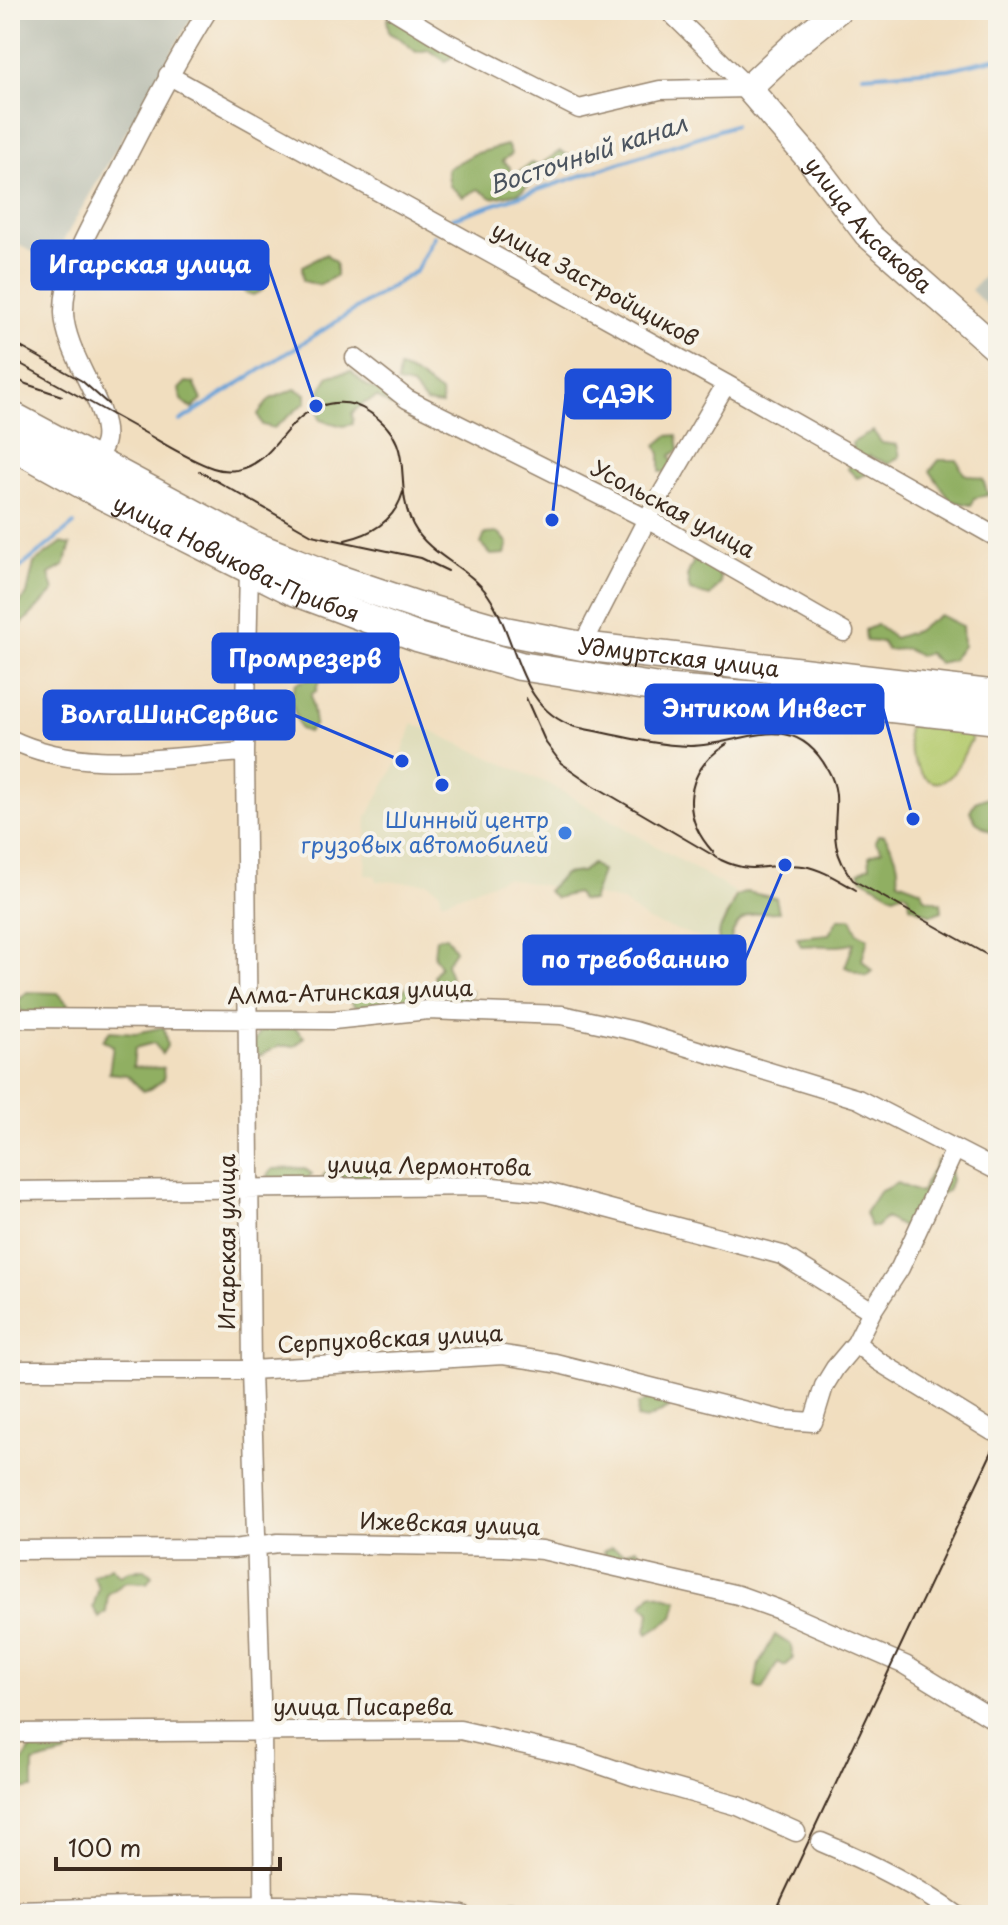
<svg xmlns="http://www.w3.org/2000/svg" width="1008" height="1925" font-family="'Playpen Sans',sans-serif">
	<rect width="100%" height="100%" fill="#f7f3e8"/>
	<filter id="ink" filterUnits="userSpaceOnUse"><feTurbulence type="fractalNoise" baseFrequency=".0125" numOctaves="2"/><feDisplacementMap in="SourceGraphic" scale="16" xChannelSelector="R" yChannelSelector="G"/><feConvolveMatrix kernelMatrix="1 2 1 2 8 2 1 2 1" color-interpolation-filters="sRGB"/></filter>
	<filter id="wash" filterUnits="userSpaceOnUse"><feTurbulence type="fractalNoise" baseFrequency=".006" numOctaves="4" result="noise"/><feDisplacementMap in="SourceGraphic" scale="32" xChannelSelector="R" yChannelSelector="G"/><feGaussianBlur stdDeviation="1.8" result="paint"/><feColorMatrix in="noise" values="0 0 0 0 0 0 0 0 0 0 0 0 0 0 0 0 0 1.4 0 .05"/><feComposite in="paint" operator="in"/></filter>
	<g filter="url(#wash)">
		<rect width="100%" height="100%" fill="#f1debf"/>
		<!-- built -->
		<path fill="#dfddbb" d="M413 723 551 785 735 892 714 942 648 921 622 901 505 878 442 902 440 892 429 883 376 881V876L365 875 367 817 403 751Z"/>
		<!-- industrial -->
		<path fill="#c3c6b9" d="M10 10H196L51 262 10 240Z
			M998 261V317L971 290Z"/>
		<!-- green -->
		<path fill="#b5cb6f" stroke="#787a46" stroke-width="2" d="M914 724 965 727 971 733V740C964 752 958 771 947 779 922 796 904 745 908 727Z"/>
		<!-- forest -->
		<path fill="#90af62" stroke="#666c40" stroke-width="2" d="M399 15 433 24 436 48 449 47 452 57 445 61 429 50 416 52 401 39 389 33 387 19Z
			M507 145 512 154 502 161 510 167 509 179 531 163 540 165 560 151 574 158 572 164 552 171 546 179 535 180 519 193 492 198 478 189 463 197 450 186 447 169 474 154Z
			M326 254 336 263V276L319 285 303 281 302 266Z
			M239 264 244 278 260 279 263 290 253 295 244 292 241 283 225 284 215 272 219 265Z
			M399 368C416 372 426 384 441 393L442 405 426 403 412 386 397 383Z
			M351 371C364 385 373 393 393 392L400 399 391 406 377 397 362 404 352 413 353 424 343 426 320 420 318 410 326 399 320 390 329 376Z
			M186 382 194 383 202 400 192 409 181 400 179 389Z
			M295 389 306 394V402L274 428 262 425 258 414 270 399Z
			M873 431 882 443 897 445 900 456 889 464 869 456 867 474 857 478 848 469 854 455 852 443Z
			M677 435 679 450 670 456 674 463 671 472H660V454L656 445 667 436Z
			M939 460H957L964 474 983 479 988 495 974 498 971 505 951 501 930 471Z
			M499 533 508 543 505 554 491 555 481 544 485 534Z
			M61 543 71 545 64 566 49 574 54 591 10 636V616L27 594 34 563Z
			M705 559 718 568 721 583 710 596 690 591 687 576 694 560Z
			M940 615 962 626 963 646 952 660 939 663 928 653 920 656 906 649 887 650 882 642 866 641 865 630 877 625 894 638 916 631Z
			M320 666 331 667 336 678 329 682 319 680 316 691 311 694 315 724 308 732 300 729 290 697 296 683 314 678Z
			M996 794 998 795V836L976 822 970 811 975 802Z
			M878 835H884C895 851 900 862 898 881L922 890 925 898 941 903 942 911 931 915 910 906 909 896 904 892 894 896 862 878 859 872 870 866 869 856 882 850 875 841Z
			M592 864 602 871 592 901 581 900 576 893 556 898 547 891 564 874 581 872Z
			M747 892 776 898 779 912C757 912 736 914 731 939L736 946 731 952 719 944 718 934 736 896Z
			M851 918 858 933 868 938 862 960 872 971 866 976 845 967 854 943C838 949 819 944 801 946L797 937 829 934 838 919Z
			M446 936 455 950 446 964 451 977 448 984 453 993 472 991 470 999 451 1000 438 993 434 976 440 966 434 956 436 938Z
			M412 982 419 993 412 1000C402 1000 394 1004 384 1005 372 1006 371 1003 357 1009L350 1001 356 993 372 989 378 996 389 990 399 994Z
			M27 992 58 993 68 1004 64 1012H22L17 1002Z
			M293 1026 304 1037 295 1046H278L260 1056 252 1045 261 1029Z
			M164 1027 167 1046 162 1054 154 1043 135 1048 133 1067 163 1068 164 1079 152 1088 143 1091 127 1075 109 1073 113 1046 103 1040 110 1031 136 1033Z
			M938 1160 950 1167 951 1180 947 1191 938 1195 911 1232 886 1218 876 1227 870 1226 865 1213 879 1192 897 1183 920 1193Z
			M340 1167 350 1172 359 1167 378 1169 384 1178 360 1181 350 1175 329 1180 323 1176 329 1169Z
			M304 1168 312 1174 307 1180 274 1181 267 1175 273 1169Z
			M656 1395 670 1396 669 1408 646 1420 637 1418 638 1405Z
			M611 1547 624 1553 636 1548 643 1556 653 1555 658 1566 653 1571 629 1566 623 1556 610 1561 603 1552Z
			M111 1567 120 1576 129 1571 144 1569 152 1576 147 1583 126 1582 108 1594 106 1612 99 1618 93 1607 99 1588 93 1576Z
			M652 1593 678 1600 673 1617 648 1634 646 1630 650 1612 642 1605Z
			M775 1635 791 1645 793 1659 785 1666 778 1662 762 1690 755 1687 759 1664Z
			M62 1739 70 1747 65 1755 33 1763V1788L13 1791 10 1785V1762L23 1761 32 1747Z
			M514 1899 569 1915H518L511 1913 508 1905Z"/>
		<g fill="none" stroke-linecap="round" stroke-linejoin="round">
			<!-- stream -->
			<path stroke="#68a1d7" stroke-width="4" d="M863 75 949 69 998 58
				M453 218 734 125
				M180 421 416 271 434 236
				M10 576 74 524"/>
		</g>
	</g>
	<g filter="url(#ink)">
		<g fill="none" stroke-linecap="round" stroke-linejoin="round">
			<!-- street casing -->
			<g stroke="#96846e" stroke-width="21">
				<path id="street" d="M394 10 445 41 579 109 660 90 748 88
					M668 10 748 88
					M168 75 726 384 998 538
					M355 358 407 399 647 519 844 632
					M95 463C98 456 104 448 105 440 110 407 65 354 64 313 63 268 94 221 114 182 143 124 173 66 208 10
					M249 569 245 752 251 1370 262 1731 264 1915
					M582 646 647 519 726 384
					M10 739C83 775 167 756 245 752
					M10 1018 333 1020 428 1010 562 1015 635 1031 858 1099 998 1171
					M10 1191 483 1186 546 1192 782 1255 872 1311
					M856 1343 878 1361 992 1431
					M10 1370H251L503 1355 555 1363 782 1420 813 1422 824 1386 835 1368 856 1343 872 1311 900 1268 955 1149
					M10 1550 233 1549 278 1543 504 1547 542 1550 738 1595 777 1609 905 1665 998 1722
					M10 1733 460 1730 578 1757 636 1777 738 1806 796 1832
					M821 1842C869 1862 915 1885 957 1915
					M10 1910C159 1907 315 1898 463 1915"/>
			</g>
			<!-- secondary casing -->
			<g stroke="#96846e" stroke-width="29">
				<g id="secondary">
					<path id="s1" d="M838 10 792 47 748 88 812 162 867 234 998 350"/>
				</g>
			</g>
			<!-- primary casing -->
			<g stroke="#96846e" stroke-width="31">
				<g id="primary">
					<path id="s2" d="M10 415 252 545 338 579 418 606 505 631 582 646 998 695"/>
					<path id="s3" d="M10 444 100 494 291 590 417 637 520 666 659 688 847 703 998 720"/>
				</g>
			</g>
			<!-- street -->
			<use href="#street" stroke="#fff" stroke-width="18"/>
			<!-- secondary -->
			<use href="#secondary" stroke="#fff" stroke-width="26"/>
			<!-- primary -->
			<use href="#primary" stroke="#fff" stroke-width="28"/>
			<!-- tram -->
			<path stroke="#3b2a1e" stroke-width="2" d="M10 341 82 381 108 404
				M10 358C53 382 95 405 138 429 162 442 187 459 213 468 221 471 229 471 237 470 277 463 285 412 328 404 342 401 356 403 369 412 420 445 391 482 413 525 430 557 468 566 488 595 519 640 516 707 575 727 612 734 652 745 690 746 743 746 792 705 828 770 850 808 817 834 853 880L998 961
				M10 375 26 384 62 396
				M199 471 312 535 421 558 448 571
				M345 540C373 534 395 520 403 492
				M526 698 546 743 561 763 593 785 721 860C756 877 770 861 803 866 822 869 840 881 856 890
				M713 852C679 815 685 770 727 744
				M774 1915 998 1439"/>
		</g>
	</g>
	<!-- markers -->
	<circle fill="#3f7fe0" stroke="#f7f3e8" stroke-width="3" cx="565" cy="833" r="8"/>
	<g text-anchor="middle" stroke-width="8" stroke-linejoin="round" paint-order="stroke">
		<!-- street labels -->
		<g font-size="22" fill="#3b2a1e" stroke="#f7f3e8">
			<text dy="8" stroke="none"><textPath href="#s1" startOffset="302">улица Аксакова</textPath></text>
			<text transform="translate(595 284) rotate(29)" y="8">улица Застройщиков</text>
			<text transform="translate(673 509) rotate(28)" y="8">Усольская улица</text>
			<text dy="8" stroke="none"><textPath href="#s3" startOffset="254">улица Новикова-Прибоя</textPath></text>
			<text dy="8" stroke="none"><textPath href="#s2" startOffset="718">Удмуртская улица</textPath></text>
			<text transform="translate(350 992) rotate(-2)" y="8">Алма-Атинская улица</text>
			<text transform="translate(429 1166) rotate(1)" y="8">улица Лермонтова</text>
			<text transform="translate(227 1242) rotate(-90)" y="8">Игарская улица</text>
			<text transform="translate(390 1339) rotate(-3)" y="8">Серпуховская улица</text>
			<text transform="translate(450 1524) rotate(2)" y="8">Ижевская улица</text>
			<text x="363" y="1715">улица Писарева</text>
		</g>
		<!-- shop labels -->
		<g font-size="22" fill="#366cbe" stroke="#f7f3e8" text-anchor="end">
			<text x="549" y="828">Шинный центр<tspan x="549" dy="25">грузовых автомобилей</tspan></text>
		</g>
		<!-- water labels -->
		<g font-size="24" font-style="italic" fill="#4b545f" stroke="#f7f3e8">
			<text transform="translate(588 155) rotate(-18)" y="8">Восточный канал</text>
		</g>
	</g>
	<!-- callouts -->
	<path fill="none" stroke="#1d4ed8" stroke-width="3" d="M316 406L268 265M552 520L566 394M442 785L398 658M913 819L883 709M402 761L294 715M785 865L745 960"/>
	<g fill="#1d4ed8" stroke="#f7f3e8" stroke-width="3">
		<circle cx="316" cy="406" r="8"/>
		<circle cx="552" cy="520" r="8"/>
		<circle cx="442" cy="785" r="8"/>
		<circle cx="913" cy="819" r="8"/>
		<circle cx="402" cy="761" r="8"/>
		<circle cx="785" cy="865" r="8"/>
	</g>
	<g fill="#1d4ed8" stroke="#1d4ed8" stroke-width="3">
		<rect x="32" y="241" width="236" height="48" rx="8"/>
		<rect x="566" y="370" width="104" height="48" rx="8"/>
		<rect x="213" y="634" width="185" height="48" rx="8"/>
		<rect x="646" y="685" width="237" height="48" rx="8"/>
		<rect x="44" y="691" width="250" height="48" rx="8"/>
		<rect x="524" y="936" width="221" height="48" rx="8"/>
	</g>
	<g font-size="24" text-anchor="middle" font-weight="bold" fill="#fff">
		<text x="150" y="273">Игарская улица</text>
		<text x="618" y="403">СДЭК</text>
		<text x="305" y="667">Промрезерв</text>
		<text x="764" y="717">Энтиком Инвест</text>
		<text x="169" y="723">ВолгаШинСервис</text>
		<text x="635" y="968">по требованию</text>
	</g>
	<!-- margin -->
	<rect width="1008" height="1925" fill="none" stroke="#f7f3e8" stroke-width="40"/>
	<!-- scale -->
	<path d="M56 1857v12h224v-12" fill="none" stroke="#3b2a1e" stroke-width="4"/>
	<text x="68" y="1857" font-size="24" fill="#3b2a1e" stroke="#f7f3e8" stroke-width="6" paint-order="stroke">100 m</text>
</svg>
